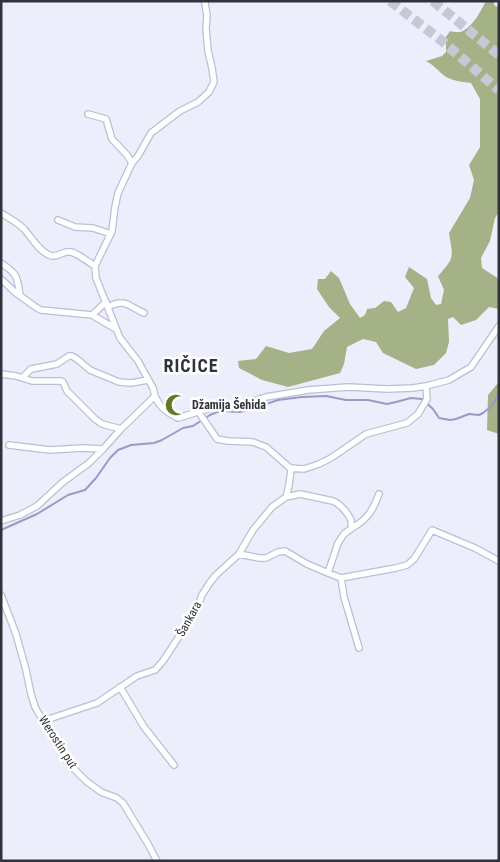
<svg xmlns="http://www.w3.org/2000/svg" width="500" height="862" font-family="'Roboto Condensed',sans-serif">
	<rect width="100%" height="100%" fill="#eceefc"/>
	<!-- forest -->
	<path fill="#a5b287" d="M486 1H493L495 6 499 7V212L495 218 490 241 481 258 482 268 499 279V309L489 307 476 320 461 325 453 317 448 319 449 342 446 353 434 365 416 369 383 353 376 342 363 339 347 347 344 364 340 373 288 387 262 380 239 368 238 361 256 359 266 346 289 353 312 349 324 331 340 318 329 307 317 289 318 279H325L331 271 339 278 350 304 360 318 365 315 367 309 375 308 384 301 391 302 398 312 406 308 414 288 405 277 409 267 427 279 431 298 436 305 441 304 444 290 438 276C455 257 453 258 449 233L470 198 474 180 469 165 480 147V99L471 83C463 82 454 81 446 77 439 72 434 65 426 61L442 56 446 52V37L450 31C454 32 459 33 463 31 474 25 480 12 486 1Z
		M499 382V434L487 430 488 395Z"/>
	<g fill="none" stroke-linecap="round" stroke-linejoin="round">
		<!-- stream -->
		<path stroke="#989bc5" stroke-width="2" d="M1 530 37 514 68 495 85 490 96 478 110 458 118 450 131 445 154 443 162 440 183 428 193 426 210 415 220 411 240 412 249 410 278 400 302 397 326 396 346 400H368L387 404 396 402 411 398 422 399 433 409 439 418 450 420 456 419 469 414 479 415 483 413 492 406 499 393"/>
		<!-- highway-tunnel -->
		<path stroke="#c7c8d5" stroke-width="10" stroke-dasharray="10 5" stroke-linecap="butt" d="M390 1 442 41 499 90
			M433 1 499 55"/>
		<!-- street casing -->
		<g stroke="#bcbed5" stroke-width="8">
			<path id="street" d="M88 114 106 119 112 139 127 155 132 163
				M1 213C9 218 17 222 24 229 32 238 38 250 49 255 57 259 63 250 71 252 79 254 88 262 95 266
				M58 220 75 227 93 228 111 234
				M1 263C18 274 17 277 20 295
				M1 279 16 293 37 308 41 310 92 315 116 329
				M108 307C125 298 128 306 144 313
				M92 315 106 302
				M1 374 16 376 32 381H61L63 382 67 391 95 419 102 424 121 429
				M23 378 24 376 31 369 57 364 69 356H72L77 359 90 370 119 382 131 383 148 380
				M155 396C159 407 167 413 178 418L217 406 241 405 266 397 308 390 348 387 388 389 413 388 426 386 449 380 471 367 499 326
				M198 411 217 439 228 441 253 442 266 447 290 468 304 469 319 464 331 458 366 434 407 423 418 414 427 399 426 386
				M9 445 50 450 82 448 103 449
				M286 497 300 494 333 501C340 504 348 513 351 520 351 521 351 527 352 528L344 534 338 543 328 573
				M1 521 20 515 37 506 63 482 89 463 103 449 121 429 155 396 153 388 138 361 120 338 96 278 95 266 112 231 115 207 118 193 132 163 138 156 151 133 180 111 198 102 209 92 214 82 212 68 208 51 206 28 207 16 205 3 204 1
				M352 528C368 519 373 510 379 494
				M239 554 259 558H266L278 552 285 551 307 564 328 573 341 578 396 568 407 565 414 559 432 530 475 548 499 561
				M341 578 344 597 359 648
				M1 595 16 634 26 670 31 694 35 707 43 721 69 764 86 781 101 792 117 798 123 803 148 844 157 861
				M120 687 144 727 174 765
				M43 721 97 703 137 676 155 670 163 661 186 626 196 611 202 595 209 584 215 576 239 554 253 530 272 507 286 497 289 485 291 470 290 468"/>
		</g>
		<!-- street -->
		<use href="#street" stroke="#fff" stroke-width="5.5"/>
	</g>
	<!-- icons -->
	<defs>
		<g id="mosque-bare" transform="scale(1.725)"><path d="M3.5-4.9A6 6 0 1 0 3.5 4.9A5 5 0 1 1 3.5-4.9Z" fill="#667827" stroke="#fff" stroke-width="2.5" paint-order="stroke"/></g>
	</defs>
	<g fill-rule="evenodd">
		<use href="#mosque-bare" x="176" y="405"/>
	</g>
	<g text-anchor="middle" stroke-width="5" stroke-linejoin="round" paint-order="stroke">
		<!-- poi labels -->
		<g font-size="12" font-weight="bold" fill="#31323b" stroke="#fff" text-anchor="start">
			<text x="192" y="409">Džamija Šehida</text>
		</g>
		<!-- street labels -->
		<g font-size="12" fill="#31323b" stroke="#fff">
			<text transform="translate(189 619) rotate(-61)" y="4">Šankara</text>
			<text transform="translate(58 742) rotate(57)" y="4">Werostin put</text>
		</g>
		<!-- district labels -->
		<g font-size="18" font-weight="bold" letter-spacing="1" fill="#31323b" stroke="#fff">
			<text x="191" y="372">RIČICE</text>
		</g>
	</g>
	<!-- border -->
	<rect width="500" height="862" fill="none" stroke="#31323b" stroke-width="5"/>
</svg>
